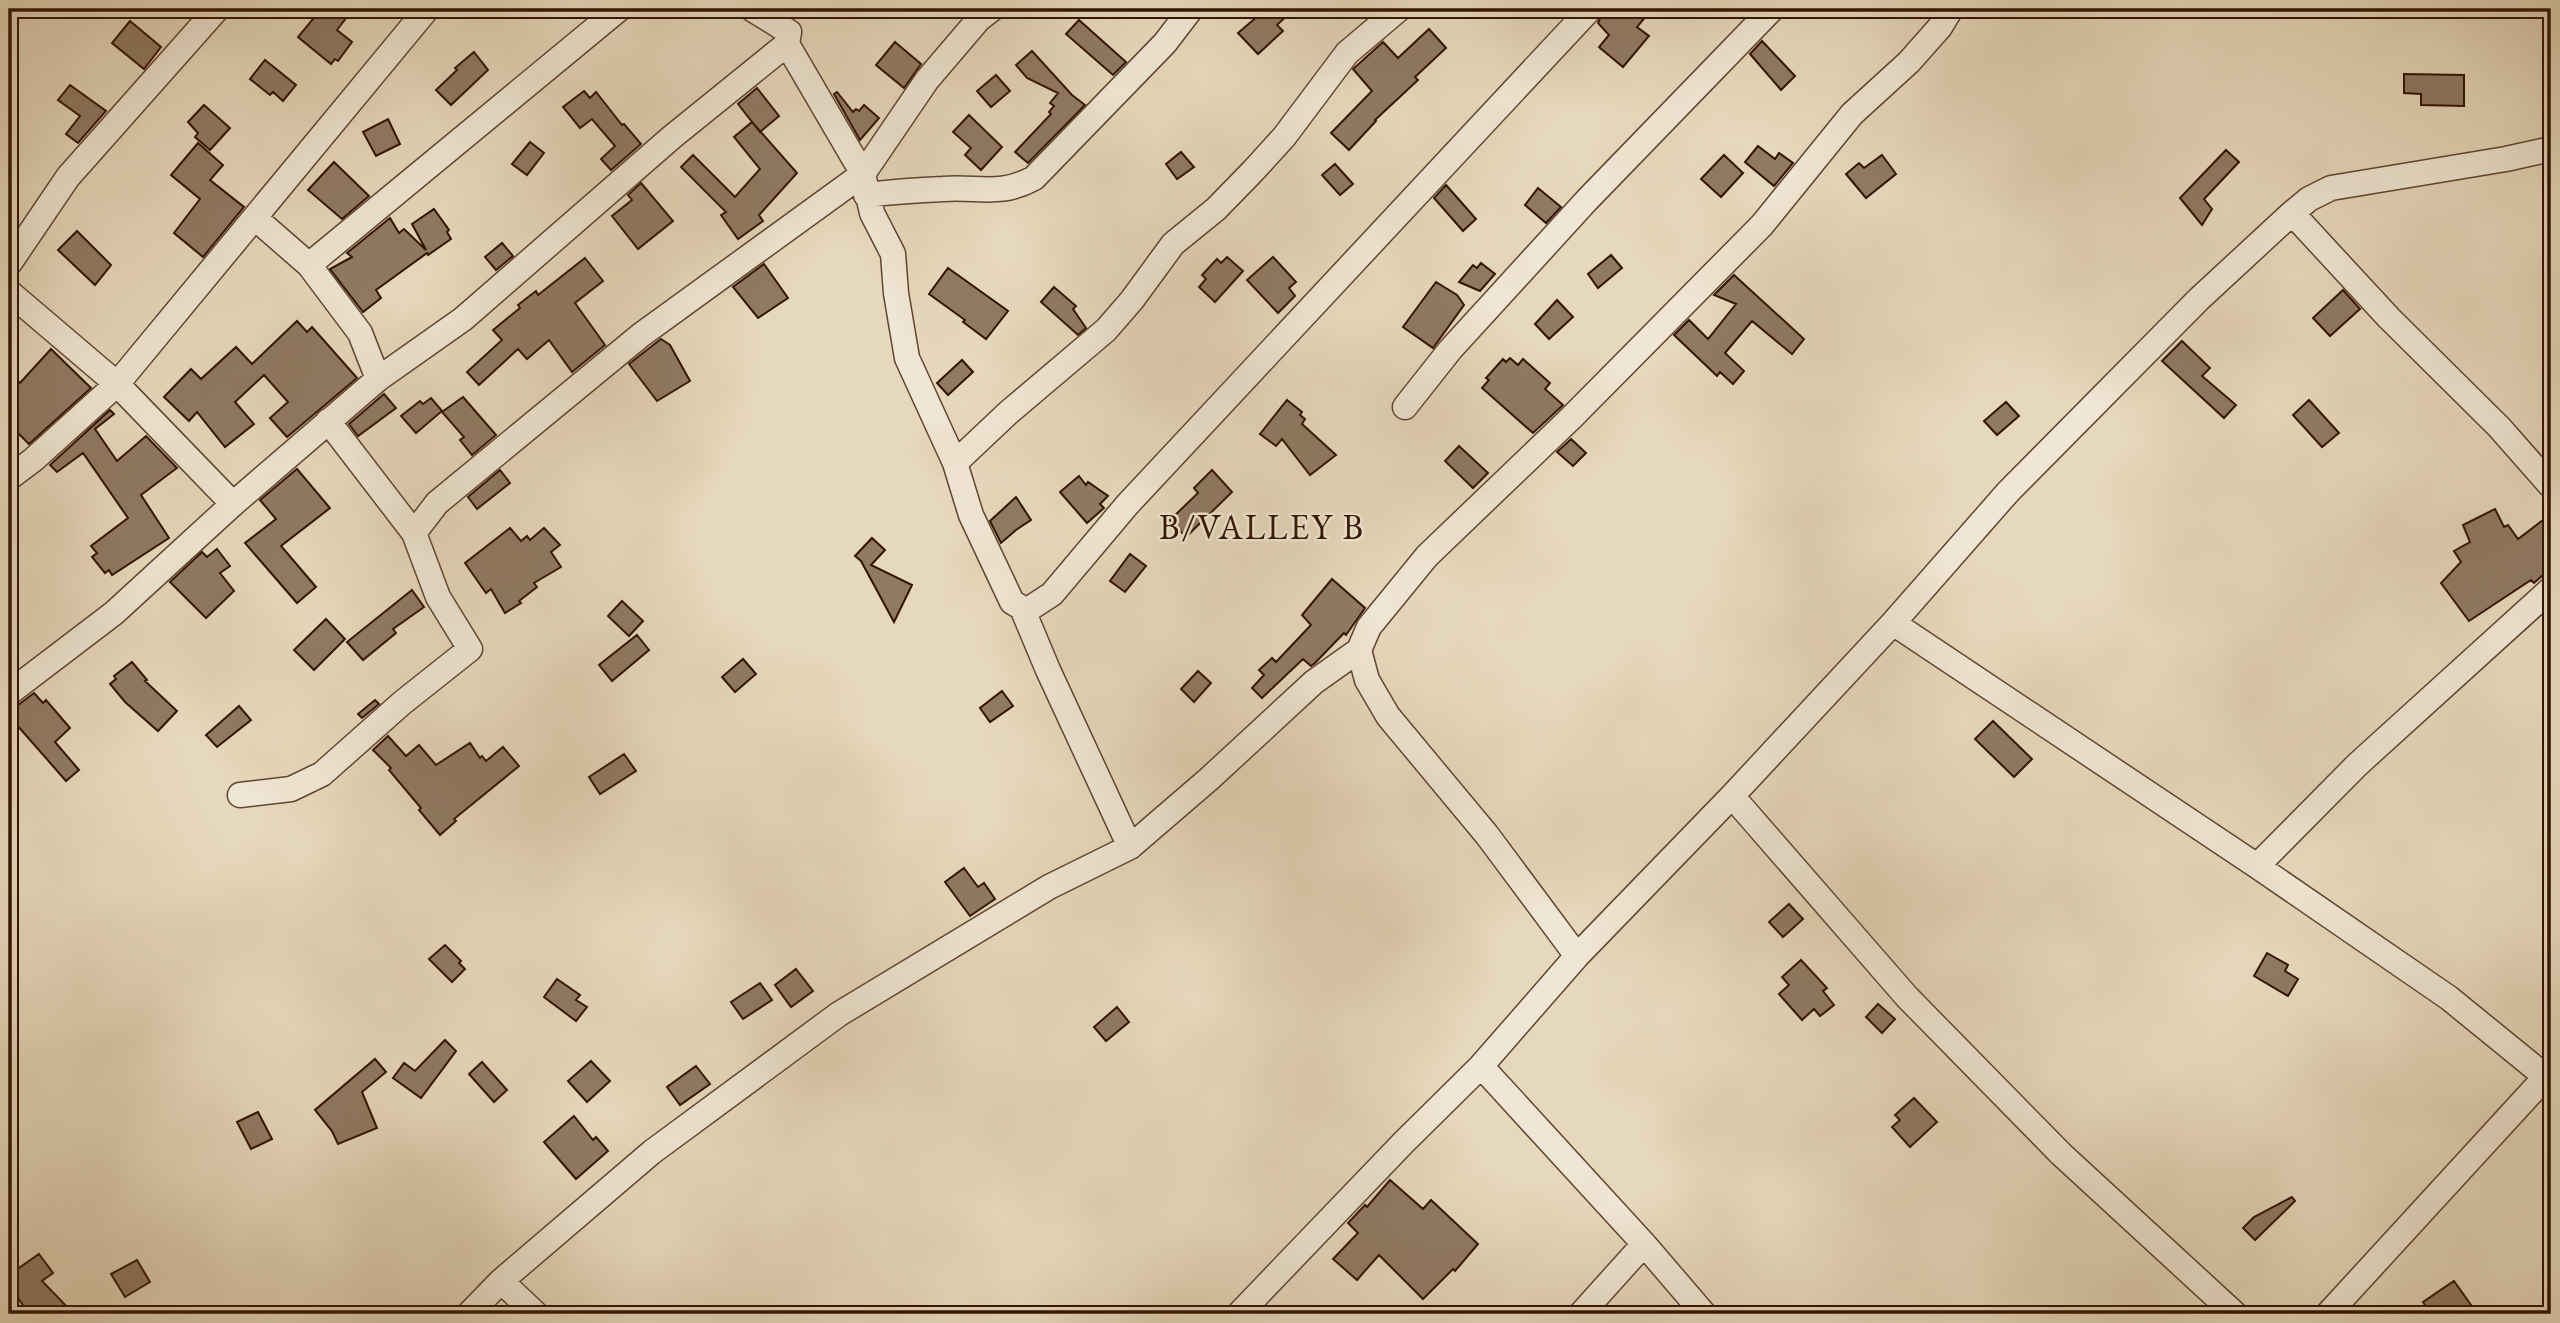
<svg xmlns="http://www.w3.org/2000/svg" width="2560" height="1323" font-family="'EB Garamond',serif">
	<rect width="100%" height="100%" fill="#e6d8bb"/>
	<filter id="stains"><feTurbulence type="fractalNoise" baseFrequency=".00286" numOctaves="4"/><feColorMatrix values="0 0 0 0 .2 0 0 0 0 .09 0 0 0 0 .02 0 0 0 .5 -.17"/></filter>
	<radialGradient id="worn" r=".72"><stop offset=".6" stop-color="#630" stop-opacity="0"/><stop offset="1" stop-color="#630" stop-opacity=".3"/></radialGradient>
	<!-- building -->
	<path fill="#907a63" stroke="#331403" stroke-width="2" d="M300 9H353L337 30 352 42 338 61 335 59 331 64 298 37 313 19Z
		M1266 9H1294L1277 25 1283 31 1258 54 1238 33Z
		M1604 9H1652L1637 27 1649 36 1623 67 1599 47 1609 35 1598 23Z
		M1079 20 1126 62 1113 75 1066 34Z
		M130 21 161 47 144 69 112 43Z
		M1429 29 1446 48 1415 77 1418 80 1375 120 1376 121 1349 150 1331 133 1372 91 1353 69 1383 42 1398 58Z
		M1762 41 1795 76 1781 90 1750 54Z
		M895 42 921 64 904 88 876 65Z
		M1032 51 1072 95 1085 105 1028 163 1015 152 1051 114 1049 112 1054 106 1050 103 1058 93 1027 78 1016 65Z
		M474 52 488 70 451 105 436 90 457 70 455 68Z
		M265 60 296 85 283 101 273 92 270 95 250 79Z
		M2404 74 2464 75V106L2421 105V94L2404 93Z
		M996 75 1010 91 991 107 977 91Z
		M70 85 106 111 78 143 66 134 80 116 58 100Z
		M757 88 779 116 760 132 738 104Z
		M584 91 590 98 596 92 622 125 624 124 641 144 611 170 601 159 615 146 592 119 580 128 563 107Z
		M837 92 853 112 856 109 859 111 864 105 879 118 860 140 834 94Z
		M204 105 230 128 210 150 195 137 198 133 188 122Z
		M969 115 1002 147 981 170 965 155 971 148 953 132Z
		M388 119 400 144 376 156 363 132Z
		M752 122 797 173 759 215 763 221 738 239 721 215 726 212 681 167 693 155 735 197 760 169 734 137Z
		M530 142 544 153 527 175 512 164Z
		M198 143 223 165 210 180 244 207 203 257 174 233 200 199 171 175Z
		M1758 146 1775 159 1779 153 1793 163 1774 186 1745 162Z
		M2226 150 2239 162 2204 199 2212 209 2202 225 2180 198Z
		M1181 152 1194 167 1177 179 1166 164Z
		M1724 155 1743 173 1721 197 1701 179Z
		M1882 155 1896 174 1866 198 1846 174 1859 163 1864 168Z
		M334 162 369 196 342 219 308 190Z
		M1335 164 1353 184 1340 195 1322 175Z
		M641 183 673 221 638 249 612 216 632 200 628 195Z
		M1446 185 1476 219 1463 231 1434 198Z
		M1538 188 1561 207 1546 223 1525 205Z
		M434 209 449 230 447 232 451 239 428 255 427 253 376 290 381 298 363 312 330 269 352 257 347 253 390 218 399 233 404 229 426 250 412 224Z
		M77 231 111 265 95 285 58 250Z
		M502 243 513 256 496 270 485 257Z
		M1611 255 1622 268 1598 288 1588 274Z
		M1227 257 1243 271 1215 302 1199 287 1206 279 1202 275 1217 259 1221 263Z
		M1273 257 1296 282 1289 288 1295 296 1278 313 1247 280Z
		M585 258 603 281 575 303 605 345 572 372 549 340 527 359 518 349 479 385 467 372 502 340 493 330 520 308 518 305 536 291 538 295Z
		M1481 263 1495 274 1480 291 1459 282 1473 265 1477 268Z
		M764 264 788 298 758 318 733 287Z
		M948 268 1008 311 986 339 963 322 965 320 929 294Z
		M1734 275 1804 339 1792 354 1752 321 1725 353 1744 371 1733 384 1720 372 1717 376 1674 335 1689 320 1708 339 1736 304 1714 295Z
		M1436 282 1457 295 1464 305 1433 348 1403 327Z
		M1054 287 1076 306 1073 309 1086 328 1078 335 1041 302Z
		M2343 290 2360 309 2330 336 2313 318Z
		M1557 300 1573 317 1549 339 1535 324Z
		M297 321 307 332 312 327 357 378 287 437 270 418 288 402 264 375 235 402 254 424 225 447 197 412 189 421 164 397 191 369 201 379 236 347 252 364Z
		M661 339 670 345 690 381 657 401 629 364Z
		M2182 341 2210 368 2202 376 2236 405 2224 418 2162 361Z
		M51 349 91 388 29 444 9 424V371L20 383Z
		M1510 358 1518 365 1523 359 1550 383 1545 389 1563 405 1533 433 1482 388 1489 380 1486 378 1503 359 1506 362Z
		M962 360 973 372 948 395 937 383Z
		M384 394 396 408 358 436 349 424Z
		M463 397 496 435 472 455 460 440 464 437 442 412Z
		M431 398 442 411 416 433 401 416 420 401 423 404Z
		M1287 400 1302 412 1300 415 1305 419 1302 424 1336 455 1310 475 1282 439 1276 446 1260 434Z
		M2309 400 2339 433 2322 447 2293 415Z
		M2006 402 2019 416 1997 435 1984 421Z
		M110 410 114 414 95 429 117 461 146 436 177 468 141 495 169 538 112 575 109 570 105 573 92 557 97 553 91 546 128 518 83 453 57 472 50 465Z
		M1571 439 1586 453 1573 466 1557 452Z
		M1459 446 1488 473 1473 488 1445 461Z
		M297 469 330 508 281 546 316 587 297 603 245 543 276 519 260 500Z
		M500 470 510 483 477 509 468 497Z
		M1212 470 1232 492 1186 537 1170 520 1198 493 1194 488Z
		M1079 476 1086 485 1088 482 1108 496 1100 504 1104 508 1087 523 1060 492Z
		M1016 497 1031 520 1016 530 1001 543 990 521Z
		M2495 509 2504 527 2508 525 2518 539 2543 520 2551 531V568L2534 583 2531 580 2469 621 2441 583 2461 562 2454 551 2470 542 2463 525Z
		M510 528 521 541 527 536 530 540 544 528 560 545 551 552 561 567 534 583 537 587 519 601 521 603 505 613 491 589 486 593 465 563Z
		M872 538 885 550 871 565 912 585 894 622 861 561 855 556Z
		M217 549 230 566 220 573 234 591 206 618 170 582 202 552 207 557Z
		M1130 554 1146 566 1125 592 1110 581Z
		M1332 579 1365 608 1346 635 1344 633 1315 663 1311 666 1303 659 1262 698 1252 688 1264 675 1259 670 1272 658 1276 662 1311 625 1302 615Z
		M412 590 424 607 393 629 396 633 363 660 347 642Z
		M622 601 643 621 629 636 608 616Z
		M326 619 345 639 314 670 294 650Z
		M637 635 649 650 612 681 599 665Z
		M743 659 756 674 735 692 722 677Z
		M132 662 147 680 145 681 177 711 158 731 125 702 110 684 116 679 114 676Z
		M1198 671 1211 683 1194 702 1181 689Z
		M1002 691 1013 706 990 722 980 708Z
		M34 693 43 703 46 700 70 728 55 742 79 770 66 781 9 716V708L18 705Z
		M375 700 379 704 362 718 358 714Z
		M239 706 251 720 217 747 206 735Z
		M1993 721 2032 759 2014 777 1975 739Z
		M388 736 406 756 419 745 436 765 470 743 480 758 482 756 486 761 503 747 519 766 454 819 456 821 440 835 419 810 421 808 389 770 391 768 373 750Z
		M624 754 636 771 600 794 589 777Z
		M964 868 978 887 984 883 995 899 970 916 945 882Z
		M1789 904 1803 919 1783 937 1769 922Z
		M445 945 461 961 459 963 465 969 452 982 429 959Z
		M2267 953 2288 965 2285 971 2298 979 2288 996 2254 976Z
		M1801 960 1827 988 1823 991 1834 1005 1820 1016 1814 1009 1802 1020 1779 994 1789 985 1782 977Z
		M796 969 813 991 791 1007 775 985Z
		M557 979 580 995 576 1000 587 1007 576 1021 544 997Z
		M760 983 772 1000 743 1019 731 1002Z
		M1878 1004 1895 1019 1882 1033 1866 1017Z
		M1117 1007 1129 1022 1106 1041 1094 1027Z
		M445 1040 456 1051 421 1098 393 1078 404 1063 415 1071Z
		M375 1059 386 1072 362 1092 377 1128 338 1144 332 1131 315 1110Z
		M591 1061 610 1081 587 1102 568 1081Z
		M482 1062 507 1090 494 1102 469 1074Z
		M696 1066 710 1084 680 1105 667 1087Z
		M1914 1098 1937 1122 1910 1147 1892 1127 1900 1120 1895 1115Z
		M258 1112 272 1139 251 1149 237 1122Z
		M574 1116 593 1140 596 1137 608 1151 576 1179 544 1142Z
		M1390 1180 1423 1209 1431 1200 1478 1244 1455 1271 1453 1269 1423 1299 1379 1255 1357 1280 1333 1259 1358 1233 1348 1223 1365 1205 1367 1207Z
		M2292 1197 2295 1201 2255 1240 2243 1228 2254 1217Z
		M39 1254 53 1273 42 1281 74 1314H29L9 1285V1275Z
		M137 1260 150 1282 125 1297 111 1274Z
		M2454 1281 2471 1305 2457 1314H2431L2423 1302Z"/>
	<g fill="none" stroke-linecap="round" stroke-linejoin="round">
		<!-- street casing -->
		<g stroke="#604531" stroke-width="27">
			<path id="street" d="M752 9 789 32 787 44 863 174 872 213 893 254 896 293 907 358 955 463 971 515 1012 602 1022 608 1029 609 1052 594 1127 505 1590 9
				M866 195C892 192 917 190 943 189 978 186 1000 197 1034 178L1165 43 1191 9
				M2292 213 2389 318 2499 427 2551 486
				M255 218 309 265 360 333 378 379
				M9 264 68 177 217 9
				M309 265 619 9
				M9 292 117 384 233 504
				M1405 407 1450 350 1587 200 1772 9
				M955 463 1008 413 1106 330 1132 300 1173 244 1216 209 1253 171 1284 137 1347 53 1399 9
				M9 478 33 460 117 384 427 9
				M414 533 437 503 641 335 863 174 927 80 979 19 992 9
				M1022 608 1048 670 1130 847
				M1893 623 2257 866 2449 998 2546 1077 2551 1088
				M9 693 114 613 233 504 378 379 463 319 672 137 787 44
				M240 795 291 789 322 774 402 703 470 649 438 597 414 533 328 421
				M1732 796 1907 997 2061 1154 2235 1314
				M2257 866 2357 765 2551 589
				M1577 956 1487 835 1388 716 1367 680 1359 650 1369 627 1427 556 1572 417 1762 225 1852 114 1909 62 1940 27 1951 9
				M1481 1066 1644 1244 1704 1314
				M501 1281 536 1314
				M469 1314 501 1281 652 1152 839 1014 1049 887 1130 847 1209 779 1314 682 1359 650
				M1239 1314 1404 1142 1481 1066 1577 956 1732 796 1893 623 2008 492 2199 299 2292 213 2309 199 2331 188 2506 159 2551 149
				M1581 1314 1644 1244
				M2328 1314 2551 1071"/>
		</g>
		<!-- street -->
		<use href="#street" stroke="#efe6d3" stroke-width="24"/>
	</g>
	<g text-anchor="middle" stroke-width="5" stroke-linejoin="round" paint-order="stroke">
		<!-- quarter labels -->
		<g font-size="35" letter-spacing="2" fill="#331403" stroke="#efe6d3">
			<text x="1262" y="539">B/VALLEY B</text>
		</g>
	</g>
	<!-- margin -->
	<rect width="2560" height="1323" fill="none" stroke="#e6d8bb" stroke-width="35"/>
	<rect x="10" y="10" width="2539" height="1302" fill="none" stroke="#331403" stroke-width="3.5"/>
	<rect x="18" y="18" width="2525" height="1288" fill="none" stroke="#331403" stroke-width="2"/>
	<rect width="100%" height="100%" filter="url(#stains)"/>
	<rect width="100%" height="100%" fill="url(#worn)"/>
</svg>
